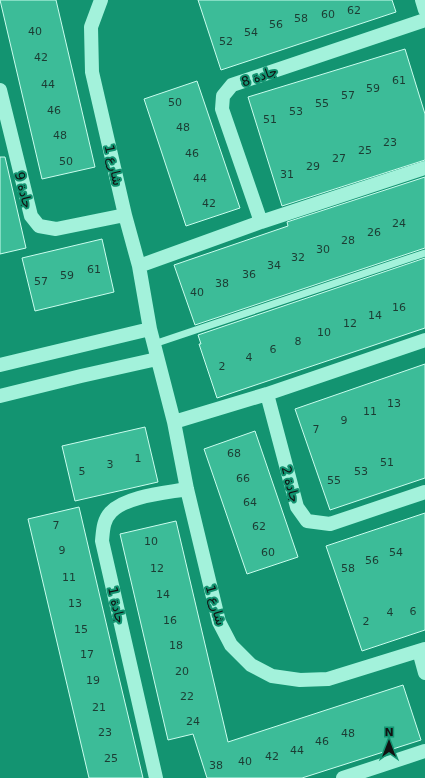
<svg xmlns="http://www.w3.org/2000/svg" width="425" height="778" font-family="'DejaVu Sans',Vazirmatn,sans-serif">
	<rect width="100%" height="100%" fill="#139471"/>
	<!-- building -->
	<path fill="#3cbc98" stroke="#cafdee" d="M0 0H56L95 167 42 179Z
		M198 0H392L396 12 221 70Z
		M405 49 425 114V160L282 206 248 97Z
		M197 81 240 208 186 226 144 99Z
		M0 157H5L26 248 0 254Z
		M425 177V248L195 325 174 265 288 226 287 222Z
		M102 239 114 292 35 311 22 258Z
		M425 258V328L217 398 199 344H201L198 335Z
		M425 364V478L330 510 295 409Z
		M145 427 158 482 75 501 62 446Z
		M255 431 298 557 247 574 204 449Z
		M79 507 115 661 143 778H89L28 519Z
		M425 513V630L362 651 326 546Z
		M176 521 228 742 403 685 421 740 302 778H207L193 734 168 740 120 534Z"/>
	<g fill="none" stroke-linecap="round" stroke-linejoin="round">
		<!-- service -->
		<path stroke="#a3f2db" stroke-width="7" d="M154 344 425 253"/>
		<!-- minor -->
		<path stroke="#a3f2db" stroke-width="14" d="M101 0 91 27 92 72 125 215 139 266 150 329 174 422 187 489 219 622 231 645 251 665 272 676 300 680 328 679 425 649
			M422 0 425 10
			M0 90 31 216 39 226 56 229 125 215
			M261 222 222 109 223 96 232 85 425 20
			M139 266 261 222 425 168
			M0 365 150 329
			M267 394 297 507 307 521 330 524 425 492
			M0 396 81 376 157 359
			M174 422 267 394 425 340
			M419 651 425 673
			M156 778 102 541C103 531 103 520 111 512 126 496 165 493 187 489
			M343 778 425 751"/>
	</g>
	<g text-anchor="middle" stroke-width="4" stroke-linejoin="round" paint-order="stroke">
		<!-- number labels -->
		<g font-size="11" fill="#1c3c33">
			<text x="354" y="14">62</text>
			<text x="328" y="18">60</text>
			<text x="301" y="22">58</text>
			<text x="276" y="28">56</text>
			<text x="35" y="35">40</text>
			<text x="251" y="36">54</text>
			<text x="226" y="45">52</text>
			<text x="41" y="61">42</text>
			<text x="399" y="84">61</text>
			<text x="48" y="88">44</text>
			<text x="373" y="92">59</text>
			<text x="348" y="99">57</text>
			<text x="175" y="106">50</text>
			<text x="322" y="107">55</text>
			<text x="54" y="114">46</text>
			<text x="296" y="115">53</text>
			<text x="270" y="123">51</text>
			<text x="183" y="131">48</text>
			<text x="60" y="139">48</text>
			<text x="390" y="146">23</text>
			<text x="365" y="154">25</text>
			<text x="192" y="157">46</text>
			<text x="339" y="162">27</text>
			<text x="66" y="165">50</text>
			<text x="313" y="170">29</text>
			<text x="287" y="178">31</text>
			<text x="200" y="182">44</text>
			<text x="209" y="207">42</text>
			<text x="399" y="227">24</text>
			<text x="374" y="236">26</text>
			<text x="348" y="244">28</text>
			<text x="323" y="253">30</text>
			<text x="298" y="261">32</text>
			<text x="274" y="269">34</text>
			<text x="94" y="273">61</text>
			<text x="249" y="278">36</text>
			<text x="67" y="279">59</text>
			<text x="41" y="285">57</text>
			<text x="222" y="287">38</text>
			<text x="197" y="296">40</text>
			<text x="399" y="311">16</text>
			<text x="375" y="319">14</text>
			<text x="350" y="327">12</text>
			<text x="324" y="336">10</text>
			<text x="298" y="345">8</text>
			<text x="273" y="353">6</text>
			<text x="249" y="361">4</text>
			<text x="222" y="370">2</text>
			<text x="394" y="407">13</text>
			<text x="370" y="415">11</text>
			<text x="344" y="424">9</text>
			<text x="316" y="433">7</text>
			<text x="234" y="457">68</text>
			<text x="138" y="462">1</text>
			<text x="387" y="466">51</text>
			<text x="110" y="468">3</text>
			<text x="82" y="475">5</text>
			<text x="361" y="475">53</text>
			<text x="243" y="482">66</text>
			<text x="334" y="484">55</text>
			<text x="250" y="506">64</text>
			<text x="56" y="529">7</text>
			<text x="259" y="530">62</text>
			<text x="151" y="545">10</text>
			<text x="62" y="554">9</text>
			<text x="268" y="556">60</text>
			<text x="396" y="556">54</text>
			<text x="372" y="564">56</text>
			<text x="157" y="572">12</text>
			<text x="348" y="572">58</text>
			<text x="69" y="581">11</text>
			<text x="163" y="598">14</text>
			<text x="75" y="607">13</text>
			<text x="413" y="615">6</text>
			<text x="390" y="616">4</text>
			<text x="170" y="624">16</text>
			<text x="366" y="625">2</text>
			<text x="81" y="633">15</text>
			<text x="176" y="649">18</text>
			<text x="87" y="658">17</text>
			<text x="182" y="675">20</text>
			<text x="93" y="684">19</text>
			<text x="187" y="700">22</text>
			<text x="99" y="711">21</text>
			<text x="193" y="725">24</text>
			<text x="105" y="736">23</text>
			<text x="348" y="737">48</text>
			<text x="322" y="745">46</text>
			<text x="297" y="754">44</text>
			<text x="272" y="760">42</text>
			<text x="111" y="762">25</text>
			<text x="245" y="765">40</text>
			<text x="216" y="769">38</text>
		</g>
		<!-- street labels -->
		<g font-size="13" fill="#111" stroke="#139471">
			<text transform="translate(259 76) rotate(-19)" y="5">جادة 8</text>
			<text transform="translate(114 165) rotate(77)" y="5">شارع 1</text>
			<text transform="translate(24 190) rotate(76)" y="5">جادة 9</text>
			<text transform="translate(291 484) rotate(75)" y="5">جادة 2</text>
			<text transform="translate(117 605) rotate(77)" y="5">جادة 1</text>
			<text transform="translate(216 605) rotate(74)" y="5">شارع 1</text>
		</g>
	</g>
	<!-- north arrow -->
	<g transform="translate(389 742)" stroke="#139471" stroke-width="3" paint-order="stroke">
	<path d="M0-3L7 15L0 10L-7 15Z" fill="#111111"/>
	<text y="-6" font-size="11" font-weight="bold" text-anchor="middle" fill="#111111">N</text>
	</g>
</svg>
